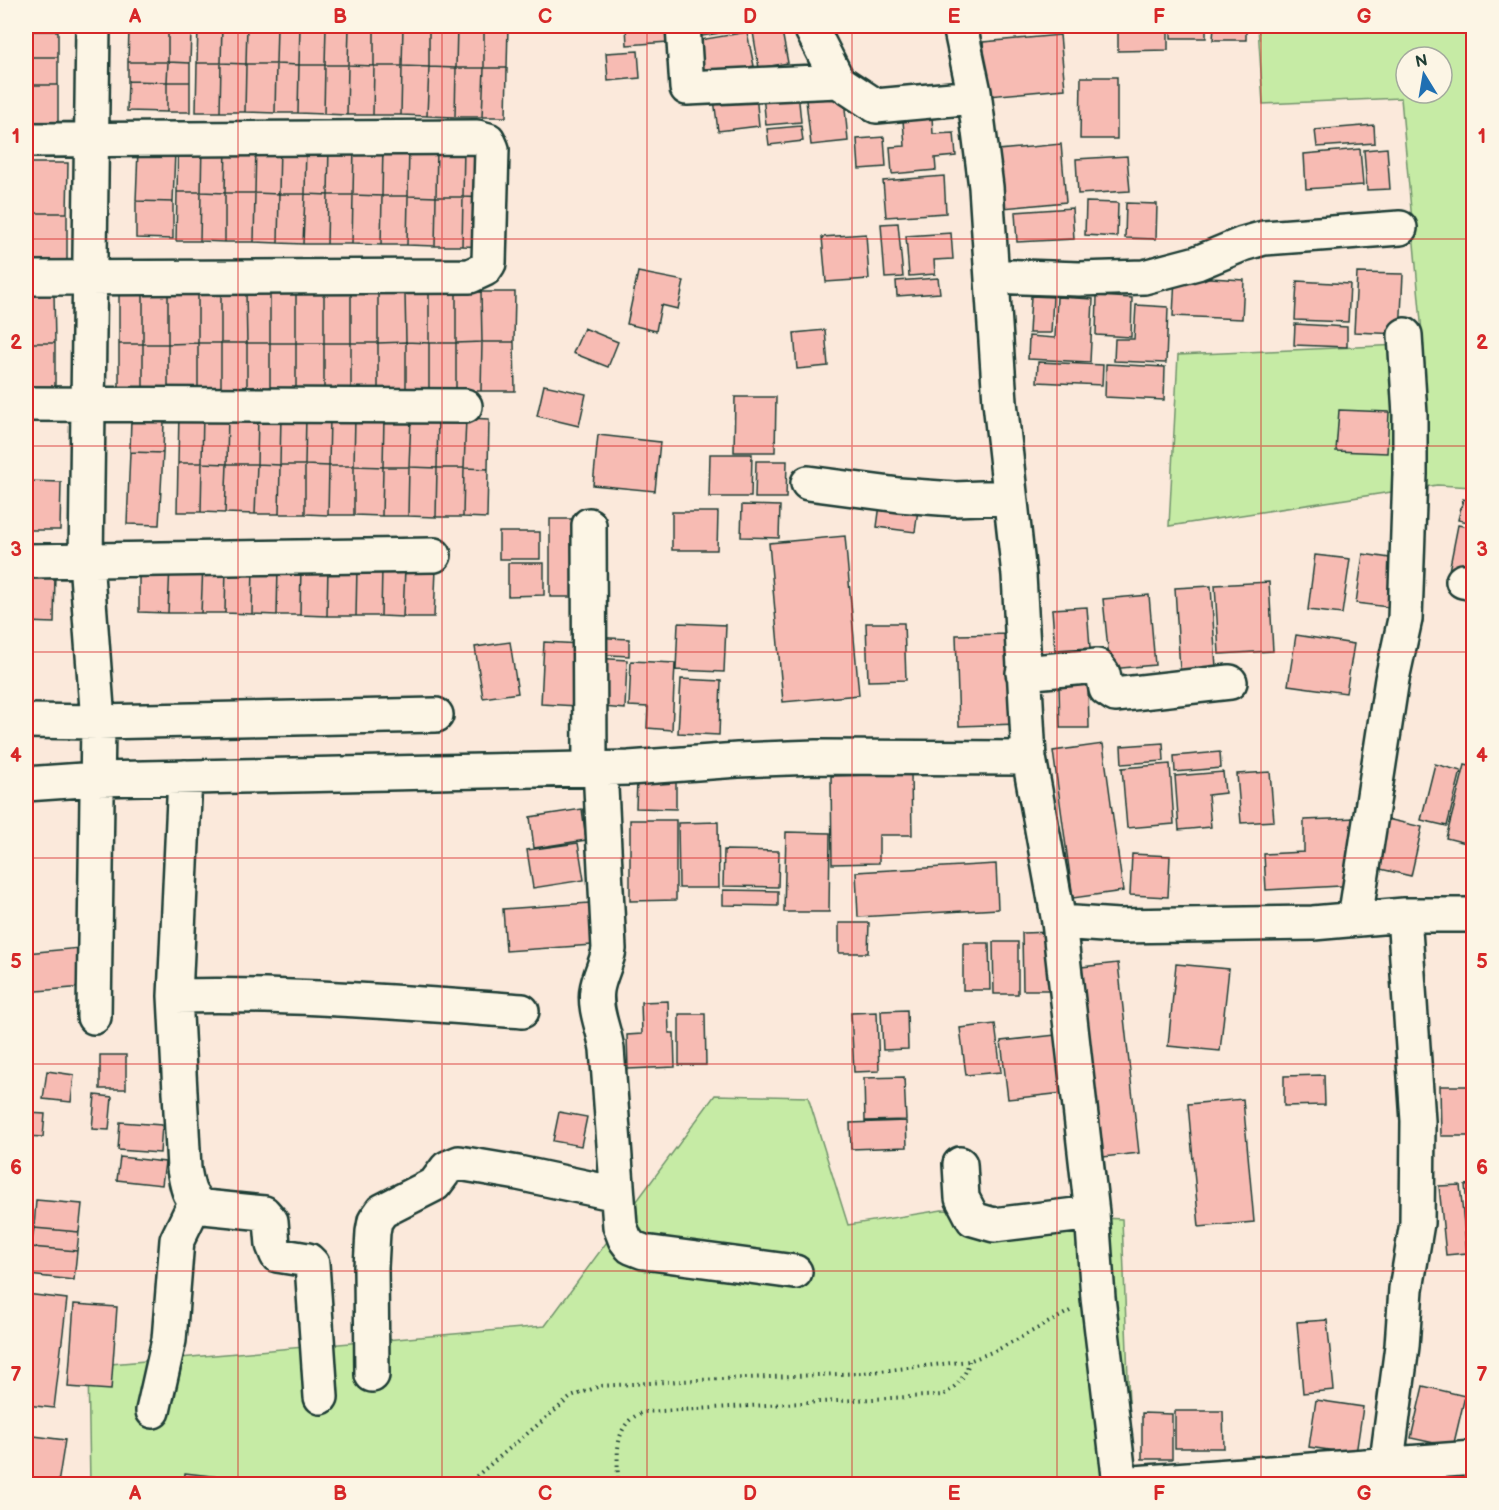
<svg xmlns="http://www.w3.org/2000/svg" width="1499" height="1510" font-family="'Balsamiq Sans',sans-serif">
	<rect width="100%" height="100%" fill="#fbe9db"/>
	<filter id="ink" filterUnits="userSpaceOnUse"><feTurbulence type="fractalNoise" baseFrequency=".0167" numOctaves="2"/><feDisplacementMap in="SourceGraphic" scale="12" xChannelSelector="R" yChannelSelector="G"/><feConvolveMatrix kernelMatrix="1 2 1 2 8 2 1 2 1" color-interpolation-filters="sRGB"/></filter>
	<g filter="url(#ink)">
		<!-- green -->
		<path fill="#c6eba5" stroke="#72946c" stroke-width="1.5" fill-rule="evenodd" d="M1258 26H1473V487L1437 485 1169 526 1178 355 1423 344 1401 98 1263 104ZM1406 57H1442V93H1406Z
			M715 1095 808 1097 848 1225 942 1210 1122 1219 1132 1484H90L88 1366 545 1326Z"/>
		<!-- building -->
		<path fill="#f7bbb3" stroke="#1f3d34" stroke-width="1.5" d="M198 26H222L221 63H197Z
			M222 26H247L246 64 221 63Z
			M247 26H277L276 64H246Z
			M277 26H300L299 65 276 64Z
			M300 26H326L325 65H299Z
			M326 26H349L348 65H325Z
			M349 26H374V66L348 65Z
			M374 26H403L402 66H374Z
			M403 26H429V67L402 66Z
			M429 26H457L456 68 429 67Z
			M457 26H484V68H456Z
			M484 26H508L507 68H484Z
			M626 26H667L668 42 627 45Z
			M695 26H737L738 30 697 37Z
			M752 26H781L788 63 759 68Z
			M1118 26H1168V50L1118 51Z
			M1171 26H1206V38H1171Z
			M1214 26H1246V40H1213Z
			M129 30 168 31V62H128Z
			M28 31H58V57H29Z
			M168 31H191L190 63 168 62Z
			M747 32 754 66 694 77 688 42Z
			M1060 35 1065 89 988 96 983 42Z
			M638 51 640 78 608 81 606 53Z
			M29 57H58V85H28Z
			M128 62H168L167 82 128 81Z
			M168 62 190 63V82H167Z
			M197 63H221L220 112H196Z
			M221 63 246 64 245 112H220Z
			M246 64H276L275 113 245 112Z
			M276 64 299 65 298 113H275Z
			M299 65H325L324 114 298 113Z
			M325 65H348L347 115 324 114Z
			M348 65 374 66 373 115H347Z
			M374 66H402L401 115H373Z
			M402 66 429 67 427 116 401 115Z
			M429 67 456 68 455 117 427 116Z
			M456 68H484L482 117H455Z
			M484 68H507L506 117H482Z
			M1081 77H1117V139H1080Z
			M128 81 167 82V112L127 111Z
			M167 82H190V112H167Z
			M28 85H58V122H29Z
			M843 87 848 141 811 145 805 91Z
			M798 92 801 122 766 125 763 95Z
			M756 94 759 126 718 131 714 99Z
			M932 117 933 134 954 133 956 156 935 158 936 170 892 174 890 147 905 146 903 120Z
			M1374 125 1375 143 1317 147 1315 130Z
			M801 126 803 141 769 145 767 129Z
			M884 137 886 167 859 169 857 139Z
			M178 142H202L201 192H177Z
			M202 142 226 143 225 193 201 192Z
			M226 143H256L255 193H225Z
			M256 143 280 144 279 194 255 193Z
			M280 144H306L305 194H279Z
			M306 144 329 145 328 195 305 194Z
			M1061 144 1066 202 1003 208 998 150Z
			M329 145H354L353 195H328Z
			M354 145H383L382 196 353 195Z
			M383 145 409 146 408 196H382Z
			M409 146 437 147 436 197 408 196Z
			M437 147H464L463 197H436Z
			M464 147H488L487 198 463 197Z
			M1387 148 1390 189 1367 190 1364 150Z
			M1360 149 1363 185 1306 189 1304 154Z
			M138 150 175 151 173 202 136 201Z
			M1127 156 1130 191 1078 194 1076 159Z
			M26 163H68L67 213H26Z
			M944 176 946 213 886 217 883 181Z
			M177 192H201L200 241H176Z
			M201 192 225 193V242L200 241Z
			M225 193H255L254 242H225Z
			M255 193 279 194 278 243 254 242Z
			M279 194H305L303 244 278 243Z
			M305 194 328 195 327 244H303Z
			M328 195H353L352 244H327Z
			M353 195 382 196 381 245 352 244Z
			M382 196H408L407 245H381Z
			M408 196 436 197 435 246 407 245Z
			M436 197H463L462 246H435Z
			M463 197 487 198 486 247 462 246Z
			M136 201 173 202V239L136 238Z
			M1086 202 1118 203 1117 237 1085 235Z
			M1126 203 1157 204 1156 239 1125 238Z
			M1072 208 1074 239 1017 242 1015 212Z
			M26 213H67V262H26Z
			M898 223 903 277 885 278 881 224Z
			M951 233 953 259 934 260 935 274 909 276 906 236Z
			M866 234 869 279 826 282 822 237Z
			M638 272 684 281 678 309 661 305 656 331 627 324Z
			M1357 273 1403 274 1400 334 1354 332Z
			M1175 276 1244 280 1242 319 1173 316Z
			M938 278 940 293 897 296 896 281Z
			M1297 281 1350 284 1348 322 1295 320Z
			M429 292H456V343H429Z
			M429 292V343L406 342 405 293Z
			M456 292H481L482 342 456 343Z
			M481 292H515L514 342H482Z
			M26 293H54L55 343H26Z
			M119 293H143V344H119Z
			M143 293H168V344H143Z
			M168 293H198V343L168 344Z
			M198 293H221V343H198Z
			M221 293H246L247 343H221Z
			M246 293H270V343H247Z
			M270 293H296V343H270Z
			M296 293H324V343H296Z
			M324 293H351V343H324Z
			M351 293H378V343H351Z
			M378 293H405L406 342 378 343Z
			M1031 296 1053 297 1051 333H1029Z
			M1097 296 1132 298 1131 337 1096 335Z
			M1057 297 1093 299 1090 362 1028 359 1029 336 1055 338Z
			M1136 305 1168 307 1166 363 1114 361 1115 339H1134Z
			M1295 324 1347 327V347L1294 345Z
			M584 328 618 342 608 367 573 353Z
			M825 330 828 366 797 369 794 333Z
			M406 342 429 343V392H406Z
			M406 342V392H378V343Z
			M482 342H514L515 391H481Z
			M482 342 481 391H456V343Z
			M26 343H55V392H26Z
			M198 343H221V393L198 392Z
			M198 343V392L168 393V344Z
			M221 343H247V392L221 393Z
			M247 343H270V392H247Z
			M270 343H296V392H270Z
			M296 343H324V392H296Z
			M324 343H351V392H324Z
			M351 343H378V392H351Z
			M429 343H456V391L429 392Z
			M119 344H143V393H119Z
			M143 344H168V393H143Z
			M1038 362 1103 365 1102 385 1037 382Z
			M1106 364 1165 367 1164 400 1105 397Z
			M544 385 586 394 579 426 537 416Z
			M735 397H776L775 452H734Z
			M1339 410 1389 412 1387 453 1336 451Z
			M179 413H203L202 463H178Z
			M203 413 228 414 227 464 202 463Z
			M228 414H258L257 464H227Z
			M258 414 281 415 280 465 257 464Z
			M281 415H306L305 465H280Z
			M306 415 330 416 329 466 305 465Z
			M330 416H355L354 466H329Z
			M355 416 384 417 383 467 354 466Z
			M384 417H411L409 467H383Z
			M411 417 438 418 437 468 409 467Z
			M131 418 164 420 163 453 130 452Z
			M438 418H466L464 468H437Z
			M466 418 489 419 488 469 464 468Z
			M598 435 660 442 655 491 593 485Z
			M130 452 163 453 159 525 127 524Z
			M710 454H752L751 497H709Z
			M756 461H787L786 498H755Z
			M178 463H202L201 512H177Z
			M202 463 227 464 225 513 201 512Z
			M227 464H257L255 514 225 513Z
			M257 464 280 465 279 514H255Z
			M280 465H305V514H279Z
			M305 465 329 466 328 515 305 514Z
			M329 466H354V515H328Z
			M354 466 383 467 382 516 354 515Z
			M383 467H409L408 516H382Z
			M409 467 437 468 436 517 408 516Z
			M437 468H464L463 517H436Z
			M464 468 488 469 487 518 463 517Z
			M26 481 61 482 60 530H26Z
			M881 497 919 502 915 532 877 527Z
			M1463 499 1474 502V523L1458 520Z
			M742 505 780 506 779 538 741 537Z
			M672 512H718L717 550H672Z
			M550 519H583V597H550Z
			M1458 525 1474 528V581L1448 576Z
			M499 532H540V559H499Z
			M845 536 859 695 783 702 769 543Z
			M1363 554 1403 560 1396 608 1356 603Z
			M1315 555 1350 559 1342 614 1308 610Z
			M139 563 170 564 168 613 139 612Z
			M508 563H544V595L508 596Z
			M170 564H203L201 613H168Z
			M203 564 226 565 225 613H201Z
			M226 565H253L252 614 225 613Z
			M253 565H278L277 615 252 614Z
			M278 565 301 566 300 615H277Z
			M301 566H328L327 616 300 615Z
			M328 566 357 567 356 616H327Z
			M357 567 382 568 381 616H356Z
			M382 568H405L403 617 381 616Z
			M405 568 436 569 434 617H403Z
			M26 574H55L54 623 26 622Z
			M1269 582 1273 651 1219 654 1215 585Z
			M1211 586 1216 668 1180 670 1175 588Z
			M1149 595 1155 665 1110 669 1103 599Z
			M1087 607 1090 648 1055 650 1052 609Z
			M678 623 726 625 724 672 676 670Z
			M866 623H904L906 680 868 681Z
			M1015 634 1017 724 959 726 956 635Z
			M1296 635 1354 644 1346 693 1288 685Z
			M591 637 629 639V656L591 654Z
			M510 642 518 693 483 698 475 647Z
			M544 642 581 644 578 706 541 704Z
			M594 658 627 660 625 709 592 706Z
			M631 661 675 663 672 730 647 728 648 707 629 706Z
			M681 679 721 681 719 735 678 733Z
			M1088 685 1089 728H1060L1059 686Z
			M1163 743 1164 761 1122 764 1121 746Z
			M1103 744 1123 891 1073 898 1053 751Z
			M1220 752 1221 768 1175 772 1174 756Z
			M1170 764 1174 824 1127 828 1122 768Z
			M1435 764 1461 771 1447 826 1421 820Z
			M1465 765 1474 767V845L1446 838Z
			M1223 772 1225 793 1208 795 1211 827 1179 830 1175 776Z
			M1270 772 1274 821 1241 823 1237 774Z
			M911 774 912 835H879V863L832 864 831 776Z
			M637 781 676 782V809L636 808Z
			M582 809 586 840 534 848 530 817Z
			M1357 818 1359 885 1266 890 1264 854 1304 852V820Z
			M1387 819 1422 827 1411 876 1376 868Z
			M630 820H676V900L630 901Z
			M718 822 719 888H679L678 823Z
			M786 832 830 833 829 912H784Z
			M578 843 584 880 533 888 527 850Z
			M724 850 779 851 778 887 723 886Z
			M1132 854 1170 856 1168 897 1130 895Z
			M996 864 998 909 858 917 856 872Z
			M723 890 778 891V906L723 905Z
			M604 902 607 944 506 951 503 909Z
			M839 923H869L868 953H839Z
			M1054 932 1055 990H1023L1022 933Z
			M993 942H1018V994H994Z
			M963 943H989L990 990H963Z
			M80 948 83 987 26 992V953Z
			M1118 963 1139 1153 1103 1157 1081 967Z
			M1176 964 1229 969 1220 1051 1168 1046Z
			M668 1001 669 1033H674L675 1067 628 1069 627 1035 642 1034 641 1002Z
			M907 1010 908 1049 883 1050 881 1011Z
			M877 1012 879 1071 854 1072 851 1013Z
			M679 1014H705L706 1065H679Z
			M995 1024 1001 1072 966 1075 960 1028Z
			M1065 1034 1072 1092 1008 1099 1001 1041Z
			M100 1055H126V1089H100Z
			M47 1071 74 1075 71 1102 43 1099Z
			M1324 1075 1325 1105 1284 1106V1076Z
			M904 1077 906 1120 865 1121 864 1078Z
			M1440 1086H1474V1136H1441Z
			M95 1095 112 1097 109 1130 92 1129Z
			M1243 1099 1254 1222 1199 1227 1188 1104Z
			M559 1112 587 1117 581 1146 553 1141Z
			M28 1113 45 1114 43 1137 26 1136Z
			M906 1121 907 1147 851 1149 850 1123Z
			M120 1122 162 1125 160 1153 118 1150Z
			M120 1157 165 1162 162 1185 117 1180Z
			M1474 1184V1237L1470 1238 1465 1185Z
			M1460 1185 1467 1253 1446 1255 1439 1186Z
			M36 1200 82 1204 79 1232 34 1228Z
			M34 1228 79 1232 77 1251 31 1247Z
			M31 1247 77 1251 74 1280 29 1275Z
			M26 1294 67 1299 54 1408 26 1405Z
			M74 1304 117 1307 111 1390 68 1387Z
			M1327 1320 1334 1390 1303 1393 1297 1322Z
			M1423 1386 1465 1396 1453 1447 1411 1438Z
			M1316 1400 1363 1407 1356 1454 1309 1447Z
			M1175 1411H1223L1224 1448H1175Z
			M1142 1413 1172 1414V1459H1142Z
			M26 1435 65 1440 58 1484H26Z
			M185 1473 228 1478 227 1484H184Z"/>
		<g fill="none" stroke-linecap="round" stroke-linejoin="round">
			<!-- minor casing -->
			<g stroke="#1f3d34" stroke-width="38">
				<path id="minor" d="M93 26 86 561 98 722 94 1017
					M683 26 687 88 838 81
					M810 26 838 81 876 106 974 97
					M960 26 974 92 986 187 1000 402 1019 575 1029 758 1059 922 1092 1213 1098 1298 1120 1484
					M26 140 477 137 488 140 492 149 489 263 485 269 470 276 26 278
					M992 276 1079 279 1144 277 1197 263 1243 244 1264 238 1400 228
					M26 404 465 406
					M808 483 899 495 954 499 1010 497
					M589 525 590 768
					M26 561 434 555
					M1463 581 1474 583
					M1023 673 1097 666 1103 674 1106 689 1115 695 1230 682
					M26 721 98 722 436 715
					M600 768 609 949C607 963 599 976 597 990 594 1010 604 1029 607 1049L620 1226 625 1239 631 1247 644 1252 795 1272
					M185 777 175 996 184 1169C187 1184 188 1200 204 1207L264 1213 271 1221 273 1245 277 1255 308 1260 312 1264 321 1397
					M26 784 97 779 629 768 738 760 816 757 1029 758
					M1355 919 1392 679 1405 619 1410 474V415L1405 335
					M1059 922 1118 926 1313 923 1404 915H1474
					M175 996C290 993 406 1003 522 1011
					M960 1164 962 1198 973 1219 994 1225 1092 1213
					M372 1375 371 1267 373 1232 375 1221 382 1211 435 1184 447 1168 459 1163 518 1173 617 1194
					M153 1411 169 1340 177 1240 195 1203
					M1120 1484 1474 1458
					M1384 1484 1402 1346 1406 1289 1417 1223 1418 1121 1404 915"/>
			</g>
			<!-- path -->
			<path stroke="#1f3d34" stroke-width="4" stroke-dasharray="1.5 4.5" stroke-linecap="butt" d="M467 1484 571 1397 600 1386 698 1380 863 1373 969 1361 997 1350 1070 1311
				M618 1484C618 1456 612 1423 644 1412L943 1395C956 1387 966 1377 969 1361"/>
			<!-- minor -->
			<use href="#minor" stroke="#fcf5e5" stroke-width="33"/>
		</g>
	</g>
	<!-- grid -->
	<path fill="none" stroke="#d62828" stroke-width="1.5" stroke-opacity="0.55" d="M238 26V1484M442 26V1484M647 26V1484M852 26V1484M1057 26V1484M1261 26V1484M26 239H1474M26 446H1474M26 652H1474M26 858H1474M26 1064H1474M26 1271H1474"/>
	<!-- margin -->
	<rect width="1499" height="1510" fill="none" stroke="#fcf5e5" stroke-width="66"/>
	<!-- north arrow -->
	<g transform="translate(1424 75) rotate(349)"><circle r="28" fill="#fcf5e5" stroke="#a4ab9e" stroke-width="1.5"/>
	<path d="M0-4.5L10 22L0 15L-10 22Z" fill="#1f6fb2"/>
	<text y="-9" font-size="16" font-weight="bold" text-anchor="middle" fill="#1f3d34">N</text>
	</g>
	<rect x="33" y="33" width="1433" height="1444" fill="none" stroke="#d62828" stroke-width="2"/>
	<g font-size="20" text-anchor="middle" font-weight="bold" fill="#d62828">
		<text x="135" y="23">A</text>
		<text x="340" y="23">B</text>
		<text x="545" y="23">C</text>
		<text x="750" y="23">D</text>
		<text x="954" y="23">E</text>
		<text x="1159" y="23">F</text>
		<text x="1364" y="23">G</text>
		<text x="16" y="143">1</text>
		<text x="1482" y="143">1</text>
		<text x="16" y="349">2</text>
		<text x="1482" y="349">2</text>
		<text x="16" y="556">3</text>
		<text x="1482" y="556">3</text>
		<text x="16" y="762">4</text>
		<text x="1482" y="762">4</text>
		<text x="16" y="968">5</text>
		<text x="1482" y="968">5</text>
		<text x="16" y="1174">6</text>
		<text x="1482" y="1174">6</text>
		<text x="16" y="1381">7</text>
		<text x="1482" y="1381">7</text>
		<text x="135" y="1500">A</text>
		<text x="340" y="1500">B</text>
		<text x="545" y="1500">C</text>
		<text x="750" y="1500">D</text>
		<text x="954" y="1500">E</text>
		<text x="1159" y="1500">F</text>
		<text x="1364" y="1500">G</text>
	</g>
</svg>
